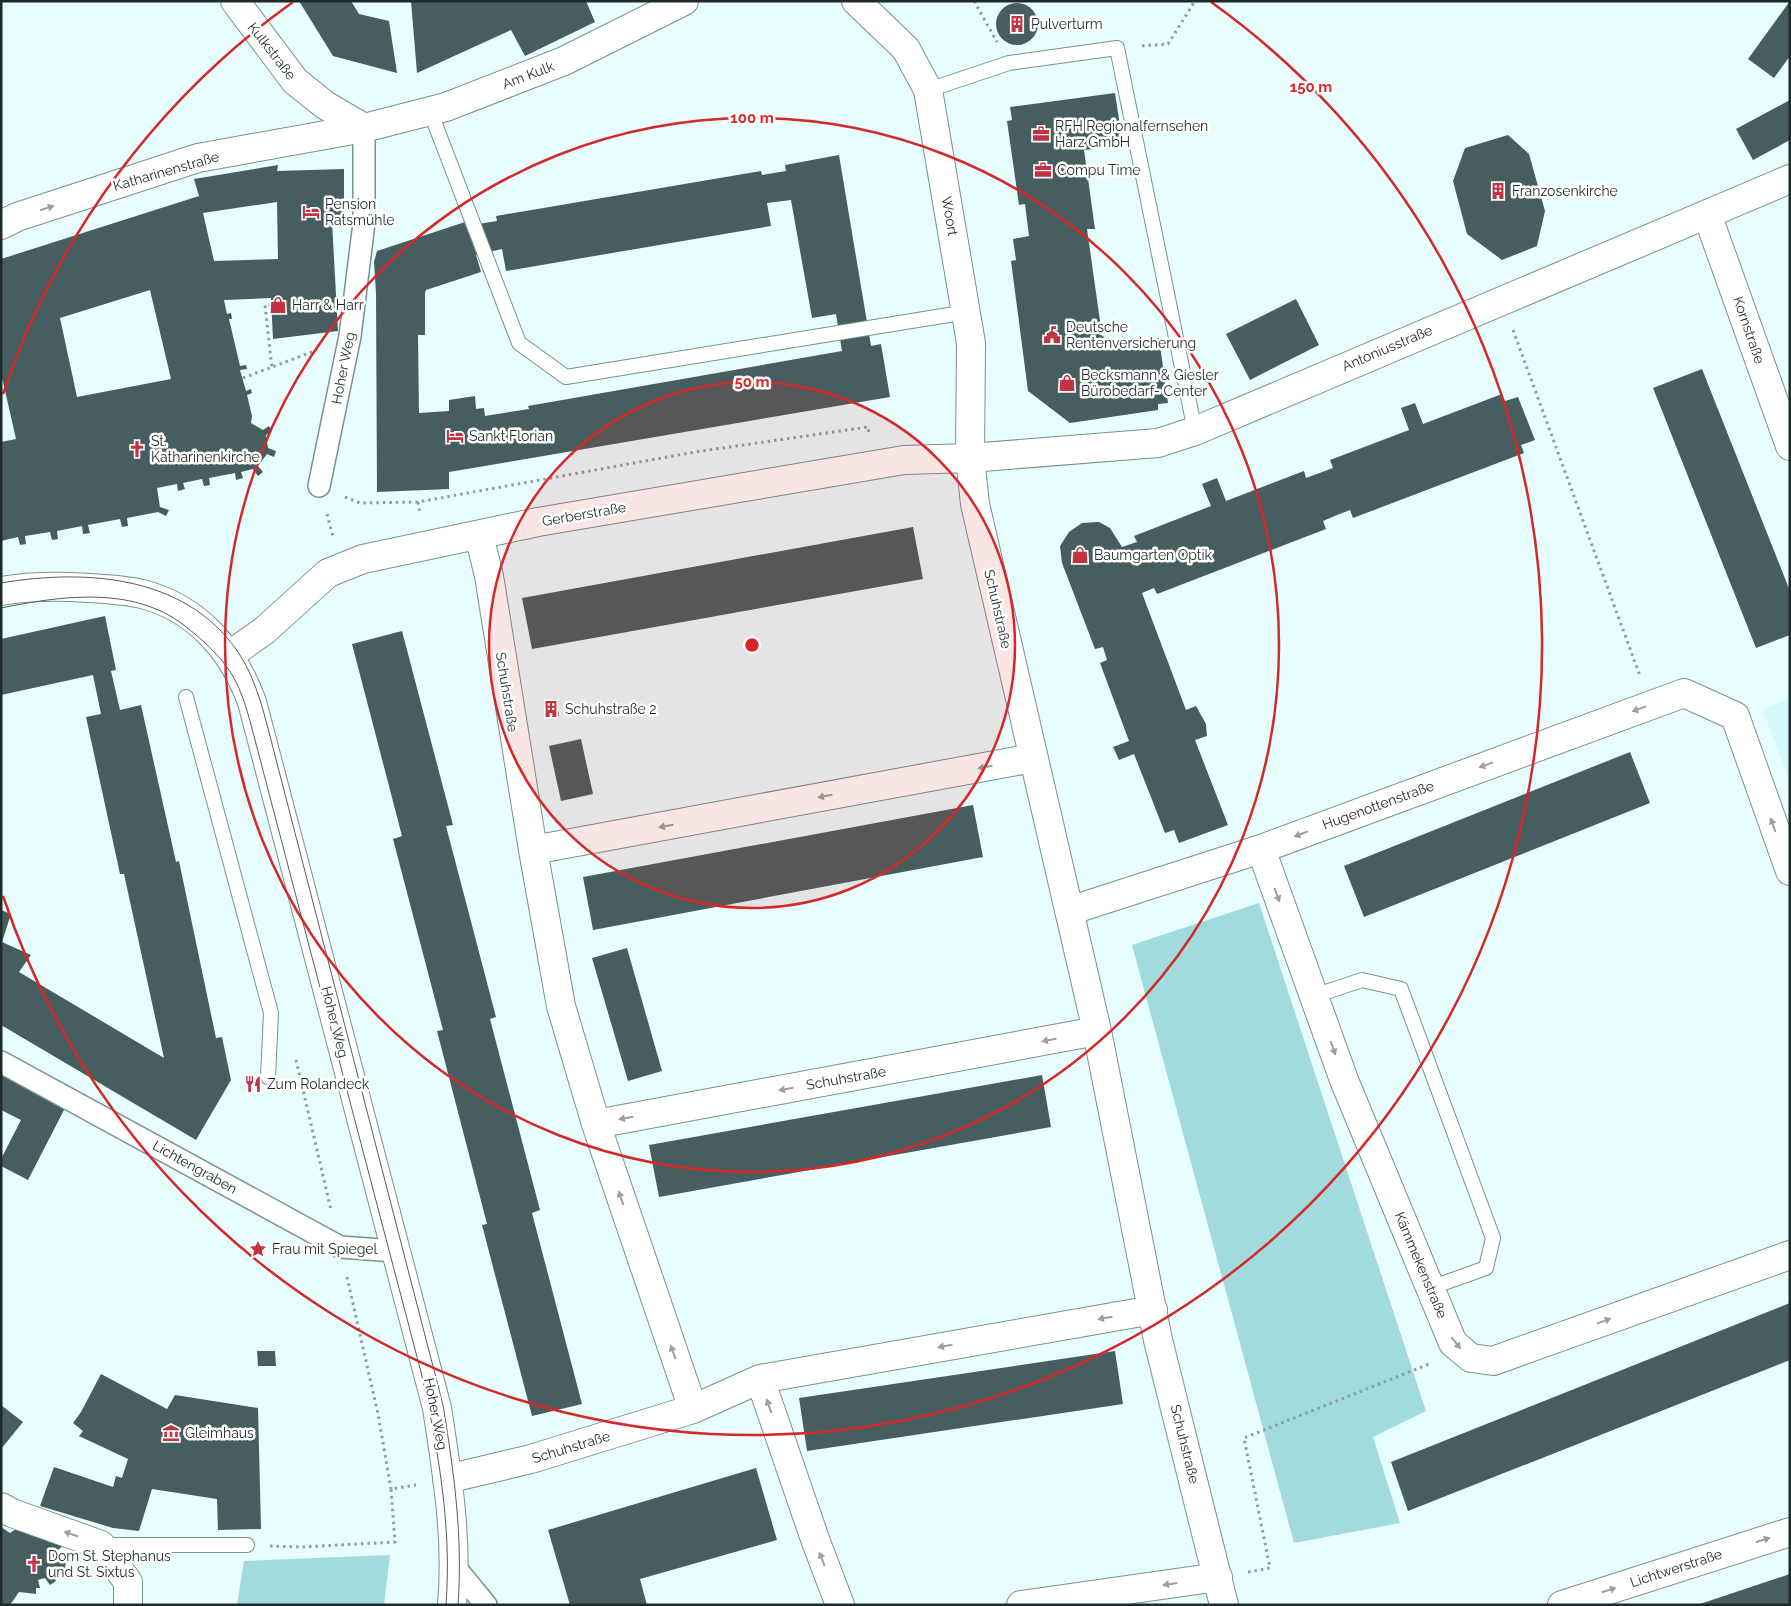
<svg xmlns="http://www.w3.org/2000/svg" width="1791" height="1606" font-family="Raleway,sans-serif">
	<rect width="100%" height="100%" fill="#e7fdfe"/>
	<!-- built -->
	<path fill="#d4fafc" d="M1790 698V781L1762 709Z"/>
	<!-- green -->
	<path fill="#a2dbde" d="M1259 903 1426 1411 1373 1437 1400 1523 1294 1543 1132 945Z
		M390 1555 384 1605H237L244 1561Z"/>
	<!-- building -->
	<path fill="#465e5f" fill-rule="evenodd" d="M299 1H351L359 14 389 21 397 73 333 56Z
		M411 1H586L595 22 525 56 511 30 417 73Z
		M1790 1V56L1774 78 1748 59Z
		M996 24a21 21 0 1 1 42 0a21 21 0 1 1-42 0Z
		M1115 93 1123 146 1084 150 1095 229H1087L1100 321 1093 329 1112 343 1159 338 1168 403 1158 404V410L1070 423 1028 391 1011 261 1016 260 1013 239 1029 236 1025 204 1019 205 1007 121 1012 120 1010 107Z
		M1790 100V140L1753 160 1736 129Z
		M1508 135 1529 154 1545 211 1537 246 1502 260 1467 234 1453 181 1465 148Z
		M839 155 871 346 881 344 890 397 449 472V489L377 492 376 293 374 262 377 251 465 222 466 226 497 221 496 216 761 171 762 175 786 171 785 165ZM791 200 812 318 836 314 842 351 528 406 529 409 485 416 484 408 476 409 475 396 449 400V411L419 413 418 335H425V293L426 290 481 272 476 255 502 249 506 271 771 226 767 203Z
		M278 165 277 171 344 169V222H332L338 331 273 339 271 298 224 300 227 314 231 313 232 319H229L240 366 246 365 247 369 240 370 246 391 251 389 252 393 247 395 252 416 251 423 263 430 269 426 272 431 266 435 268 448 276 451 274 457 267 454 258 466 263 472 258 476 253 469 241 472 243 478 236 480 235 473 209 478 210 485 204 486 202 479 183 483 185 489 178 491 177 484 157 488 160 507 169 510 166 516 158 512 127 518 128 526 122 527 120 519 88 525 90 533 83 534 82 526 57 531 58 539 52 540 50 532 25 536 26 544 20 545 18 537 1 541V442L16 439 1 373V259L199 196 194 179ZM277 202 278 259 214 261 203 213ZM150 290 171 379 77 397 60 318Z
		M1296 299 1319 345 1250 380 1226 334Z
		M1702 369 1790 591V635L1756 648 1653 388Z
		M1502 394 1505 401 1518 397 1535 440 1521 445 1524 453 1353 518 1350 510 1337 515 1323 521 1326 529 1157 594 1154 588 1142 593 1186 710 1196 706 1206 724 1207 736 1195 740 1228 825 1179 843 1174 830 1165 833 1134 754 1119 760 1113 747 1129 741 1100 663 1107 660 1103 647 1095 649 1062 563 1060 546 1069 532 1082 523 1099 522 1110 528 1122 547 1137 542 1134 536 1211 506 1202 484 1217 478 1226 501 1304 471 1306 478 1333 468 1330 460 1409 430 1401 408 1415 403 1423 424Z
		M913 527 923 579 532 649 522 598Z
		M105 616 116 670 111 671 120 710 141 705 176 862 179 861 216 1038 222 1037 231 1080 196 1140 1 1025V910L11 914 2 942 31 955 19 972 164 1058 124 874H120L86 717 101 714 93 675 1 695V639Z
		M402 631 453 825 446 826 496 1017 490 1019 540 1210 532 1213 582 1404 532 1416 482 1225 487 1224 437 1031 443 1030 393 839 402 836 352 644Z
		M556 699 559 716 546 718 544 701Z
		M581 739 593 794 561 801 549 746Z
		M1630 752 1650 803 1364 917 1344 866Z
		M973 805 983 857 593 930 583 877Z
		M627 948 662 1071 628 1081 592 958Z
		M1 1073 66 1106 28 1180 1 1166V1159L21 1120 1 1110Z
		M1042 1075 1051 1127 659 1197 649 1145Z
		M1790 1303V1360L1408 1511 1391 1462Z
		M257 1351H275L276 1366H258Z
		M1115 1351 1123 1404 807 1451 799 1398Z
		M101 1374 167 1409 175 1395 258 1408 261 1529 218 1530 217 1499 152 1489 139 1531 113 1528 40 1506 54 1467 113 1487 116 1476 122 1478 128 1459 79 1436 83 1431 73 1423 81 1412Z
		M1 1405 23 1422 1 1449Z
		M756 1468 777 1540 640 1579 647 1605H570L548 1530Z
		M22 1525 30 1535 46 1538 55 1544 60 1540 64 1545 58 1550 59 1558 66 1561 65 1568 57 1567 52 1574 56 1581 50 1585 45 1578 38 1580 40 1588H36V1594L19 1592 10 1605H1V1527L10 1533Z
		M1790 1574V1605H1700V1604Z"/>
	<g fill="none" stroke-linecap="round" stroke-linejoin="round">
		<!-- service casing -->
		<g stroke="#789192" stroke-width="16">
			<path id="service" d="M928 90 1009 63 1117 48 1195 431
				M430 111 519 343 566 377 967 312
				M186 697 271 1013 268 1077
				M1314 996 1362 980 1401 989 1493 1238 1486 1268 1430 1288
				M101 1545H247"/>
		</g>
		<!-- pedestrian casing -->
		<g stroke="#789192" stroke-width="24">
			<path id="pedestrian" d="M319 486 350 336 364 223V128
				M1 1062 340 1247 395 1251
				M453 1565 486 1605"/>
		</g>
		<!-- minor casing -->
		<g stroke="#789192" stroke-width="30">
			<path id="minor" d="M235 1 295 81 325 105 364 128
				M856 1 906 49 928 90 971 343 970 458 975 504 1097 1031 1158 1340 1224 1605
				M1707 214 1790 446
				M1 225 17 217 198 158 364 128 446 107 564 61 684 1
				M479 535 489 576 533 850 561 1006 596 1124 693 1409 760 1379 816 1542 840 1605
				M230 655 265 630 328 573 363 559 538 522 904 460 970 458 1158 443 1195 431 1790 179
				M1261 849 1344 1080 1453 1343 1471 1358 1493 1361 1790 1255
				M533 850 1033 758
				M1069 911 1261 849 1684 693 1735 716 1790 871
				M596 1124 1097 1031
				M760 1379 1153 1310
				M447 1479 531 1459 693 1409
				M1 1507 12 1513 101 1545 128 1582V1605
				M1021 1605 1218 1577
				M1562 1605 1790 1532"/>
		</g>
		<!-- tertiary casing -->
		<g stroke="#789192" stroke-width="30">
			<path id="tertiary" d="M1 591C29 586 61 586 89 588 107 589 125 590 142 594 197 608 233 650 252 702L437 1408C447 1473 458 1539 452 1605"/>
		</g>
		<!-- path -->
		<path stroke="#8d9e9f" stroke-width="3" stroke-dasharray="2.5 4" stroke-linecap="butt" d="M974 1 997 42
			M1142 46 1168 44 1195 1
			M271 305H265L272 369
			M1513 330 1640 676
			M243 378 317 350
			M345 497 360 503 418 502 695 452 868 427 869 435
			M418 502 420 513
			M327 514 333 537
			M296 1060 331 1210
			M347 1277 378 1414 391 1489
			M270 1546 302 1547 395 1542 391 1489 416 1485
			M1248 1572 1270 1568 1244 1438 1429 1364"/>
		<!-- service -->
		<use href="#service" stroke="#fff" stroke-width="14"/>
		<!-- pedestrian -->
		<use href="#pedestrian" stroke="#fff" stroke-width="21"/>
		<!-- minor -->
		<use href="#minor" stroke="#fff" stroke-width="28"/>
		<!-- tertiary -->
		<use href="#tertiary" stroke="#fff" stroke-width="28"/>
		<!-- tram -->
		<path stroke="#526060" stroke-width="1" d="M1 583C89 568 193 576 243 660 257 684 264 713 271 740L443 1405C454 1472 463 1537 458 1605
			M1 608C50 598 109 589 156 609 174 616 188 628 203 641 215 652 229 667 236 682 245 700 250 721 255 740L421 1372C438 1448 452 1526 446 1605"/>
	</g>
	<!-- one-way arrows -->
	<defs><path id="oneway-solid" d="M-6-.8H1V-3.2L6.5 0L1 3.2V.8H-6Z" transform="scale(1.25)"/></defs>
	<g fill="#9a9f9f">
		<use href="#oneway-solid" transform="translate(47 208) rotate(-18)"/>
		<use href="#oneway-solid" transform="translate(1639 709) rotate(160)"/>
		<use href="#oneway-solid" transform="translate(1486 765) rotate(160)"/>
		<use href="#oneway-solid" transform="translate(985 767) rotate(170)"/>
		<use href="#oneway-solid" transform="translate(825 796) rotate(170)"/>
		<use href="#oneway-solid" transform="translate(1773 825) rotate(-109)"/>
		<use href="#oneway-solid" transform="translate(666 826) rotate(170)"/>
		<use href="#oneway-solid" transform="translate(1301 834) rotate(159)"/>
		<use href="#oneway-solid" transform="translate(1277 895) rotate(70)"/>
		<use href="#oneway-solid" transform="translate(1049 1040) rotate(170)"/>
		<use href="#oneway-solid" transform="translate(1333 1048) rotate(70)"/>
		<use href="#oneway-solid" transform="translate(786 1089) rotate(170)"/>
		<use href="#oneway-solid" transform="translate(626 1118) rotate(170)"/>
		<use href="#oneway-solid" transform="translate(621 1198) rotate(-109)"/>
		<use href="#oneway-solid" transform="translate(1105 1318) rotate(170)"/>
		<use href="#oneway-solid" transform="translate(1604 1321) rotate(-20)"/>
		<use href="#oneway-solid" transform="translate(1456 1343) rotate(52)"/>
		<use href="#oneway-solid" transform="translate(945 1346) rotate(170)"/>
		<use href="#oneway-solid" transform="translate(673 1352) rotate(-109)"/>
		<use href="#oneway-solid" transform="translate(769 1406) rotate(-109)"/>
		<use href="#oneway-solid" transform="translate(71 1534) rotate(-161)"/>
		<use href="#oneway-solid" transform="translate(1763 1540) rotate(-18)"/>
		<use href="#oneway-solid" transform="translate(822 1559) rotate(-111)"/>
		<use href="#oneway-solid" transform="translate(1170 1584) rotate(172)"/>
		<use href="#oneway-solid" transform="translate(1609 1590) rotate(-18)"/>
	</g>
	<!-- distance rings -->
	<circle cx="752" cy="645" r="263" fill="#d62828" fill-opacity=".12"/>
	<g fill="none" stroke="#d62828" stroke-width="2.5">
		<circle cx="752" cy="645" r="263"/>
		<circle cx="752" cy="645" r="527"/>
		<path d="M3 394A790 790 0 0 1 293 2M1211 2A790 790 0 1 1 3 896"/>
	</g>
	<!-- icons -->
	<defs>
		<g id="building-bare" transform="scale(1.35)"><path d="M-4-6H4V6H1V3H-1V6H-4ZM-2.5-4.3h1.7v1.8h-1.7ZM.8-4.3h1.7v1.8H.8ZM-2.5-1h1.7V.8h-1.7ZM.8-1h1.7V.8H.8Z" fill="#c23241" stroke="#fff" stroke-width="2.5" paint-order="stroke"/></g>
		<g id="office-bare" transform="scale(1.35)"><path d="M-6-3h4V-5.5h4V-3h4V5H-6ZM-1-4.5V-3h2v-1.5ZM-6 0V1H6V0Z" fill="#c23241" stroke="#fff" stroke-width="2.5" paint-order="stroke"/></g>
		<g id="hotel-bare" transform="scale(1.35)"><path d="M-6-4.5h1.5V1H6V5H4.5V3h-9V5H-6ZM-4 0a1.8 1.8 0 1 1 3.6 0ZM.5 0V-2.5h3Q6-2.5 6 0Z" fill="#c23241" stroke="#fff" stroke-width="2.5" paint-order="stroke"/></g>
		<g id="shop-bare" transform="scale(1.35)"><path d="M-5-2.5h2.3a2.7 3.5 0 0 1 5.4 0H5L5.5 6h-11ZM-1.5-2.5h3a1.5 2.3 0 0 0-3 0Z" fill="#c23241" stroke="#fff" stroke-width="2.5" paint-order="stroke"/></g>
		<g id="civic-bare" transform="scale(1.35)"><path d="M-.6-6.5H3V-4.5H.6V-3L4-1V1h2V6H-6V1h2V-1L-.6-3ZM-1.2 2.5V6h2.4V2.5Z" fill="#c23241" stroke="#fff" stroke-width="2.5" paint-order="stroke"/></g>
		<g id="church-bare" transform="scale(1.35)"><path d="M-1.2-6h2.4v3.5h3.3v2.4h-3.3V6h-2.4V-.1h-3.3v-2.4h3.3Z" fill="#c23241" stroke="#fff" stroke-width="2.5" paint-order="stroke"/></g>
		<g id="restaurant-bare" transform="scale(1.35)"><path d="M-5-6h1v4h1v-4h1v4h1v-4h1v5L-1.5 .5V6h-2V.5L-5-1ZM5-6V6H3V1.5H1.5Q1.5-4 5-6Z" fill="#c23241" stroke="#fff" stroke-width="2.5" paint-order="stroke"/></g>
		<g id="sight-bare" transform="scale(1.35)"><path d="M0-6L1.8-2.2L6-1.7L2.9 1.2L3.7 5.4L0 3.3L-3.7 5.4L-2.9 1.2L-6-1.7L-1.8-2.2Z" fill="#c23241" stroke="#fff" stroke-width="2.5" paint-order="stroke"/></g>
		<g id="museum-bare" transform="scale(1.35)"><path d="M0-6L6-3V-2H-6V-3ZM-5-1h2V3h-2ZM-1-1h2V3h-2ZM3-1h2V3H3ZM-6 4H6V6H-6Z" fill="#c23241" stroke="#fff" stroke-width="2.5" paint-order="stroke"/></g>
	</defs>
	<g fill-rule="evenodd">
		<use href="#building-bare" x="1017" y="24"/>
		<use href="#office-bare" x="1041" y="134"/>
		<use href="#office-bare" x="1043" y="170"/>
		<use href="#building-bare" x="1498" y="191"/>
		<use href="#hotel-bare" x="311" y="212"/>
		<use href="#shop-bare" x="278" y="305"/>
		<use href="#civic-bare" x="1052" y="335"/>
		<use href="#shop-bare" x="1067" y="383"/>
		<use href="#hotel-bare" x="455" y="436"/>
		<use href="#church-bare" x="137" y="449"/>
		<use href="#shop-bare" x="1080" y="555"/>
		<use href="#building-bare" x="551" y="709"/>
		<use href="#restaurant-bare" x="253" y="1084"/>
		<use href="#sight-bare" x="258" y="1249"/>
		<use href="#museum-bare" x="171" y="1433"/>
		<use href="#church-bare" x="34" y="1564"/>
	</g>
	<g text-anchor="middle" stroke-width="5" stroke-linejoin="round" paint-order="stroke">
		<!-- poi labels -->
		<g font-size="14" fill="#1f2a2a" stroke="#fff" text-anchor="start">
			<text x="1031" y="29">Pulverturm</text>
			<text x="1055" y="131">RFH Regionalfernsehen<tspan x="1055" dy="16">Harz GmbH</tspan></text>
			<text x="1057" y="175">Compu Time</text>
			<text x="1512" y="196">Franzosenkirche</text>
			<text x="325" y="209">Pension<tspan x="325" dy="16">Ratsmühle</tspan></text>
			<text x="292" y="310">Harr &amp; Harr</text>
			<text x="1066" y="332">Deutsche<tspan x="1066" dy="16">Rentenversicherung</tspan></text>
			<text x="1081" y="380">Becksmann &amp; Giesler<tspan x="1081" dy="16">Bürobedarf- Center</tspan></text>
			<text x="469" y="441">Sankt Florian</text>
			<text x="151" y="446">St.<tspan x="151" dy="16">Katharinenkirche</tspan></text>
			<text x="1094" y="560">Baumgarten Optik</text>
			<text x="565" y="714">Schuhstraße 2</text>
			<text x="267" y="1089">Zum Rolandeck</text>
			<text x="272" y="1254">Frau mit Spiegel</text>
			<text x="185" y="1438">Gleimhaus</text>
			<text x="48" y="1561">Dom St. Stephanus<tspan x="48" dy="16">und St. Sixtus</tspan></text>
		</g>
		<!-- street labels -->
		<g font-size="14" fill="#1f2a2a" stroke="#fff">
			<text transform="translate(272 51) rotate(52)" y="5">Kulkstraße</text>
			<text transform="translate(528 75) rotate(-21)" y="5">Am Kulk</text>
			<text transform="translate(166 171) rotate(-16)" y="5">Katharinenstraße</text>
			<text transform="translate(950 216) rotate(80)" y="5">Woort</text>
			<text transform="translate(1749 330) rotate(71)" y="5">Kornstraße</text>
			<text transform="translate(1387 348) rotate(-23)" y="5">Antoniusstraße</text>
			<text transform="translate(343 368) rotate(-79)" y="5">Hoher Weg</text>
			<text transform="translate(584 514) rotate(-10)" y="5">Gerberstraße</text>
			<text transform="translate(998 609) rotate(77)" y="5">Schuhstraße</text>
			<text transform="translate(507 692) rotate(81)" y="5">Schuhstraße</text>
			<text transform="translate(1378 805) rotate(-20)" y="5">Hugenottenstraße</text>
			<text transform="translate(335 1022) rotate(76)" y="5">Hoher Weg</text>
			<text transform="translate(846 1078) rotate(-10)" y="5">Schuhstraße</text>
			<text transform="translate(195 1167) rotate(29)" y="5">Lichtengraben</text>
			<text transform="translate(1421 1265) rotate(67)" y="5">Kämmekenstraße</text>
			<text transform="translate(436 1414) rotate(79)" y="5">Hoher Weg</text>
			<text transform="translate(1185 1444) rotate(76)" y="5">Schuhstraße</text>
			<text transform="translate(571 1447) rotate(-17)" y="5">Schuhstraße</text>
			<text transform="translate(1676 1568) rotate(-18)" y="5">Lichtwerstraße</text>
		</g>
	</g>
	<circle cx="752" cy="645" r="8" fill="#d62828" stroke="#fff" stroke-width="2.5"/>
	<g font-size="15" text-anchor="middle" font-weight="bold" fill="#d62828" stroke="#fff" stroke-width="5" stroke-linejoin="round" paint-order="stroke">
		<text x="1311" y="92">150 m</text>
		<text x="752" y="123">100 m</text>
		<text x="752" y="387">50 m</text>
	</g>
	<!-- border -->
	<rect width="1791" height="1606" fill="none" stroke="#1f2a2a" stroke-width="5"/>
</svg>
